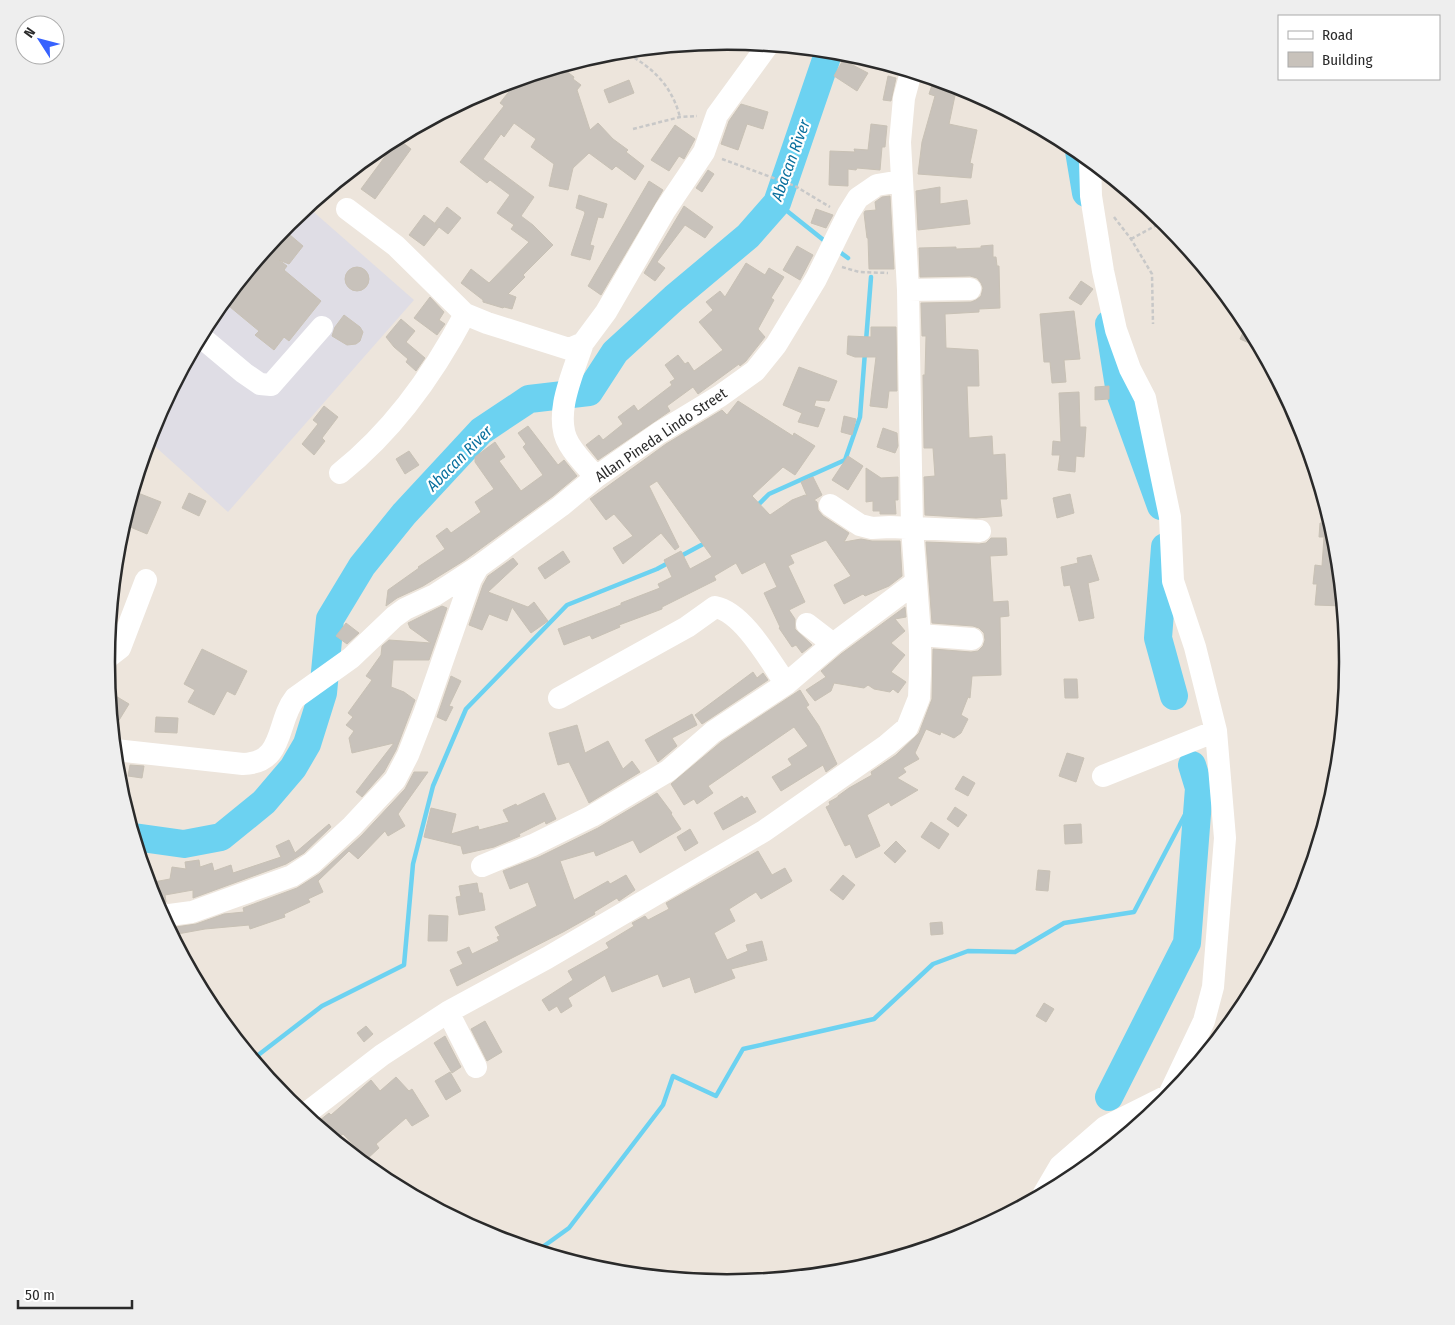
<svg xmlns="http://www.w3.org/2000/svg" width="1455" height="1325" font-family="'Fira Sans Condensed',sans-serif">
	<rect width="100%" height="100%" fill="#ede5dc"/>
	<!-- industrial -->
	<path fill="#dfdde5" d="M308 207 414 300 228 512 149 441 154 424 211 317 288 223Z"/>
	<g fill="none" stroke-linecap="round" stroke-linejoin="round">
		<!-- stream -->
		<path stroke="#6cd2f1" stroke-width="4.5" d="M777 203 826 242
			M837 250 848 258
			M866 341 871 277
			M756 507 769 494 845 460 860 417 865 352
			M679 557 707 542
			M253 1059 322 1006 404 965 413 864 433 786 466 709 567 605 657 569 670 562
			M537 1251 569 1228 663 1105 673 1076 716 1096 743 1049 874 1019 933 964 968 951 1015 952 1064 923 1134 912 1199 788"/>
		<!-- river -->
		<path stroke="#6cd2f1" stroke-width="28" d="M1079 151 1086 193
			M1109 324 1120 393 1161 506
			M1165 547 1158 638 1174 696
			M134 837 184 844 221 837 264 802 293 768 307 744 323 693 330 619 362 566 404 514 481 431 529 399 589 392 615 352 674 298 748 236 777 203 829 51
			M1109 1097 1187 943 1199 788 1192 765"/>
	</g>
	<!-- building -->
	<path fill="#c8c2bb" stroke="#c8c1b5" d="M843 60 868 73 857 91 834 76Z
		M561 67 574 77 573 79 581 85 577 90 590 130 598 123 613 139 628 150 626 152 644 166 635 180 616 166 612 170 589 153 573 168 568 190 549 186 554 164 531 147 536 139 514 123 504 137 501 134 483 159 534 197 521 216 533 225 553 245 523 275 525 277 508 294 516 297 512 309 504 307 503 308 483 302V300L461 283 471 269 489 283 529 242 511 229 514 225 497 213 510 195 490 180 487 183 460 162 504 106 500 103 518 80Z
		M888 76 896 78 891 101 883 100Z
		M934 79 957 86 949 124 977 130 970 163 973 164 971 178 918 174 922 142 935 96 929 94Z
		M629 80 634 93 609 103 604 90Z
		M741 104 768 112 763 129 747 124 738 150 721 144 729 121Z
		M871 124 887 126 885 147H882L880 170 857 168 856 170 848 169V186L829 185 830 151 855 152 854 149 868 150Z
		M675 125 695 139 684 159 679 156 669 171 651 160Z
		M398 139 411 149 375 199 361 189Z
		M708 170 714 174 702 192 696 188Z
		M649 181 663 190 601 295 588 286Z
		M940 187V204L967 200 970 224 918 230 916 191Z
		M579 195 607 204 603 218 598 217 590 245 594 246 590 260 571 255 585 213 584 211 576 208Z
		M890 196 894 269H869L868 238H867L864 213 865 211 876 210 875 202 882 197Z
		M684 206 713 227 705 238 685 225 657 262 665 268 655 281 644 273Z
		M447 207 461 218 448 234 439 227 424 246 409 235 424 215 437 225 435 223Z
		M816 209 833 215 826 228 811 223Z
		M283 229 303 246 289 264 279 260 287 266 284 270 321 301 289 341 284 337 274 350 255 335 259 331 224 302Z
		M993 245V257H996L997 266H999L1000 308 979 309V312L945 314 946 348 978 350 979 386H967L969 438 992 436 993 455 1005 454 1007 499H1000L1002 516 976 518 925 515 924 477 935 476 933 448H924L923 375H925L926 336H922L921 303 971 302 976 300 981 296 983 288 981 283 977 278 970 276 920 277 919 248 956 247V249L981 248V246Z
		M797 246 813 255 800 280 783 270Z
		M746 263 765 275 769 268 784 277 771 298 774 300 758 329 765 337 746 361 740 366 739 364 698 394 693 387 667 406 670 411 598 460 586 445 599 435 603 440 623 424 618 417 634 405 638 411 672 385 670 382 675 379 665 365 678 355 685 364 688 362 694 371 723 350 699 322 713 310 706 302 720 291 725 297Z
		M345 279a12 12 0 1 1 24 0a12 12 0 1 1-24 0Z
		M1081 281 1093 289 1081 305 1069 298Z
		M430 297 444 312 439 320 445 324 437 335 414 318Z
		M1074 311 1080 359 1064 360 1066 382 1052 383 1050 362H1044L1040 314Z
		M344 315 360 327 363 332 360 341 356 344 347 345 332 336 335 327Z
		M401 319 415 331 406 342 425 358 416 371 406 362 408 359 394 347 386 337Z
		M871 327H896L897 391H889L887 408 870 406 876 357H855L847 354 848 336 871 337Z
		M1244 330H1251L1260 348 1240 339Z
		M799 367 837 381 829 401 816 400 814 406 825 409 818 427 798 422 802 413 783 405Z
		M1109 386V399L1095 400V387Z
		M1079 392 1080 427H1086L1084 457 1076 456 1075 472 1058 470 1060 455H1052L1053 441 1061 442 1059 393Z
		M738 401 793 436 794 433 815 446 795 475 783 467 752 496 770 515 792 500 805 495 807 496 801 482 813 477 822 495 814 500 817 502 818 510 823 516 849 533 844 542 861 539 872 541H900L902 576 889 586 865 596 863 594 844 604 834 585 851 576 826 540 790 555 794 563 788 566 805 602 789 610 795 619V629L812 645 802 653 796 645 792 647 779 628 780 627 764 593 777 587 765 562 742 574 736 563 714 576 716 580 662 607V609L619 625 620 627 592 639 590 635 564 645 558 629 621 605V603L660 588 658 584 672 577 664 560 681 551 690 569 712 557 657 481 649 486 679 547 675 550 661 533 623 564 613 548 633 536 614 514 606 520 590 499 666 444 722 410 727 415Z
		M324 406 338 417 322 438 325 441 314 455 302 444 318 424 313 420Z
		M844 416 856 419 852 435 841 432Z
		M528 426 558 465 564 460 577 476 553 496 465 560 423 586 397 598 386 606 388 590 419 568 418 567 445 549 436 536 447 528 451 533 481 512 475 502 494 489 475 462V457L495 442 505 457 499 461 521 491 543 475 523 447 526 444 518 433Z
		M883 428 897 433 898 446 895 453 877 447Z
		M409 451 419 465 405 474 396 459Z
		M848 456 863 466 848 490 832 480Z
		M866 468 881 478 898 477V500H895L896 514H880V511H873V501L866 502Z
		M133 491 161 502 147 534 123 524Z
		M189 493 206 501 199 516 182 508Z
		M1070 494 1074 513 1057 518 1053 498Z
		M1320 523H1331L1337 542 1343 606 1315 605 1317 584H1313L1315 565 1322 566 1324 537H1319Z
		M991 538H1006L1007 555 990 556 993 602 1008 601 1009 616 1000 617 1001 675 972 676 970 698 968 697 961 715 968 719 961 733 954 738 941 732 940 735 926 729 915 753 919 759 903 768 906 772 897 778 918 790 891 806 889 802 867 815 880 846 856 858 850 844 845 846 826 807 830 805 829 802 838 797V796L849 788 872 775 871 772 896 755 919 733 932 699 933 649 971 652 978 651 983 646 985 640 984 633 979 628 973 626 932 623 926 542 979 544 986 543Z
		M563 551 570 562 545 579 538 568Z
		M1091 555 1099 580 1088 583 1094 618 1079 621 1070 585 1064 586 1061 567 1078 563 1077 558Z
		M513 558 518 564 488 592 528 607 534 602 548 621 531 633 512 607 507 621 489 614 482 630 469 625 483 585 488 576Z
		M442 606 447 608 429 660H393L391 687 404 692 415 700 396 750 384 772 362 797 356 792 394 743 352 753 349 738 354 731 346 725 353 717 348 713 372 680 366 676 381 655 382 646 389 640 431 643 410 628 408 623Z
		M905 607 906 617 895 619 905 631 891 643 905 655 891 672 906 682 898 693 893 689 890 692 874 689 868 685 864 688 834 683 831 691 815 701 806 690 826 677 821 671 841 654Z
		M346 623 359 633 347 644 336 636Z
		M202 649 247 671 235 695 227 691 214 715 188 702 195 690 184 684Z
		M753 672 757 678 763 673 768 680 702 724 695 715Z
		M451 676 461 681 449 706 453 707 446 721 437 717Z
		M1064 679H1077L1078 698H1065Z
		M800 690 809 705 806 707 819 726 837 764 826 772 823 765 781 791 772 777 792 765 788 759 808 746 794 727 708 786 713 793 697 804 694 799 684 805 671 784 721 742Z
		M109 692 129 704 113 730 111 713Z
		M692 714 697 725 672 738 677 746 658 762 645 740Z
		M156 717 178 718 177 733 155 732Z
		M577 725 585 753 608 741 623 769 632 761 640 772 589 803 569 762 558 765 549 733Z
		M1067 753 1084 758 1076 782 1059 776Z
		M130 765 144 766 142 778 128 776Z
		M414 772H428L398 814 405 826 388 836 385 831 358 859 349 851 318 881 323 892 308 899 310 902 284 914 285 917 250 929 249 925 205 929 172 935 169 928 196 924 224 914 244 912 243 908 297 888 319 874 361 836 405 789Z
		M963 776 975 783 968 796 955 789Z
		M544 793 556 819 546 824 545 821 519 834 520 836 494 847 463 854 461 846 424 837 431 808 456 814 451 834 478 826 479 830 509 822 503 810 516 804 517 806Z
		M657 793 672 813 671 814 681 829 640 853 633 840 596 856 594 851 560 861 574 900 608 881 610 884 626 875 635 890 619 901 617 898 594 912 595 914 563 932 457 986 450 970 463 964 457 952 469 947 472 954 499 941 497 937 500 936 495 927 537 906 528 882 510 889 503 871 539 857 598 828Z
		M742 796 744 799 747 797 756 812 723 830 714 813Z
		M955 807 967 815 958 827 947 819Z
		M931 822 949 834 939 849 921 837Z
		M329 824 331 827 304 853 286 864 193 898V890L165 895 166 902 156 905 153 900 148 883 170 879 172 867 186 869 185 862 199 860 200 867 212 863 214 871 231 865 233 873 281 857 276 846 289 840 295 853Z
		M1081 824 1082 843 1065 844 1064 825Z
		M690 829 698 843 685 851 677 837Z
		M896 841 906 851 895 863 884 853Z
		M758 851 772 875 785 868 792 881 761 899 756 892 729 909 735 921 714 933 727 960 748 951 746 945 762 941 767 960 731 969 735 978 695 993 690 977 663 987 658 974 612 992 605 975 568 998 572 1006 561 1013 557 1006 549 1011 542 1000 573 980 568 971 609 948 606 943 634 926 632 923 645 916 648 920 669 909 666 903Z
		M1038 870 1050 871 1048 891 1036 890Z
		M843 875 855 885 843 900 830 890Z
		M477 883 479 893H482L485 910 459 915 456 897 461 896 459 886Z
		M429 915 448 916 447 941H428Z
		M942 922 943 934 931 935 930 923Z
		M1044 1003 1054 1009 1046 1022 1036 1016Z
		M485 1021 502 1052 487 1061 471 1029Z
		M366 1026 373 1034 364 1042 357 1033Z
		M445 1036 461 1067 452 1073 434 1043Z
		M450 1072 461 1091 446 1100 435 1081Z
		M396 1077 409 1091 412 1089 429 1116 412 1126 406 1118 376 1144 379 1148 367 1159 343 1134 335 1140 315 1124 329 1113 331 1115 371 1080 380 1091Z"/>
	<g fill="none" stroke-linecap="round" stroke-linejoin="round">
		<!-- path -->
		<path stroke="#c8c8c8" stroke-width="2.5" stroke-dasharray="4 2.5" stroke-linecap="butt" d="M623 51C653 68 671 84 680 117
			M633 129 680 117 697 116
			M722 159 795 186 830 207
			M1114 217 1131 239 1152 274 1153 324
			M1131 239 1157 225 1167 224
			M842 267 859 272 888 273"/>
		<!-- minor -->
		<path stroke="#fff" stroke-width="22" d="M1090 160 1091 196 1103 271 1116 330 1130 369 1145 398 1170 517 1173 581 1195 647 1216 731 1225 838 1213 987 1204 1021 1165 1103
			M347 209 396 246 465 314 487 323 569 349 583 343 606 312 665 210 704 152 717 115 768 45
			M908 290 970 289
			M201 337 244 373 260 384 271 385 322 327
			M583 343C574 371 552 416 569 444 576 456 587 467 596 477
			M340 473C394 430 433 375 465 314
			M830 505 860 525 872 528 890 527 980 531
			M807 624 833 644
			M920 635 972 639
			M107 658 120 648 146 580
			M559 698 687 627 715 607C743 612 770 661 786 684
			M115 750 243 764C285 763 276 722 295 698L351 658 394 617 405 609 435 595 478 567 561 506 596 477 659 433 720 396 755 371 776 345 816 279 848 214 858 198 877 185 901 181
			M1103 776 1216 731
			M482 866 533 845 592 816 668 771 713 732 786 684 833 644 916 582
			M162 916 192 912 292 876 312 863 352 826 395 780 408 755 424 714 471 579 478 567
			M448 1012 476 1067
			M304 1115 382 1055 448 1012 547 958 764 831 887 745 907 728 919 698 920 673V635L912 528 908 290 900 142 904 98 911 72
			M1043 1195 1060 1166 1105 1127 1169 1095"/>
	</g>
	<g text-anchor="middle" stroke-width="4.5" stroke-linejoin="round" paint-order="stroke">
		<!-- street labels -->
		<g font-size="15" fill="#2a2a2a" stroke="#fff">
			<text transform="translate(661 435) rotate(-34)" y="5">Allan Pineda Lindo Street</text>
		</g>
		<!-- water labels -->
		<g font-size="16" font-style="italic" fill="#0a709e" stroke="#fff">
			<text transform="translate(790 160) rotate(-70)" y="6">Abacan River</text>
			<text transform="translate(459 458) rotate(-45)" y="6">Abacan River</text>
		</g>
	</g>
	<!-- crop -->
	<path d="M0 0H1455V1325H0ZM115 662a612 612 0 1 1 1224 0a612 612 0 1 1-1224 0Z" fill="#eee" fill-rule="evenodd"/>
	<path fill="none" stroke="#2a2a2a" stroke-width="2.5" d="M115 662a612 612 0 1 1 1224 0a612 612 0 1 1-1224 0Z"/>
	<!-- legend -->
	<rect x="1278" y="15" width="162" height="65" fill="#ffffff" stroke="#aaaaaa"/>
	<rect x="1288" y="31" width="25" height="8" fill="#ffffff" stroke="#aaaaaa"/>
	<text x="1322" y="40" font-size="15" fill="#2a2a2a">Road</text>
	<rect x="1288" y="52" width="25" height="15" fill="#c8c2bb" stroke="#aaaaaa"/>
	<text x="1322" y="65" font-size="15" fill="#2a2a2a">Building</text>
	<!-- north arrow -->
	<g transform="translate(40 40) rotate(306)"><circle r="24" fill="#ffffff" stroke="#aaaaaa"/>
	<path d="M0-4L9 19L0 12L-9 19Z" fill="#3762fe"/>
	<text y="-8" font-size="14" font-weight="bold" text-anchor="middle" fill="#2a2a2a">N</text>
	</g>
	<!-- scale -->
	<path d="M18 1300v8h114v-8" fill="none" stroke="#2a2a2a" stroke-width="2.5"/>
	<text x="25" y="1300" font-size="15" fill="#2a2a2a" stroke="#ffffff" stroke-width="4" paint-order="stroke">50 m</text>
</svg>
